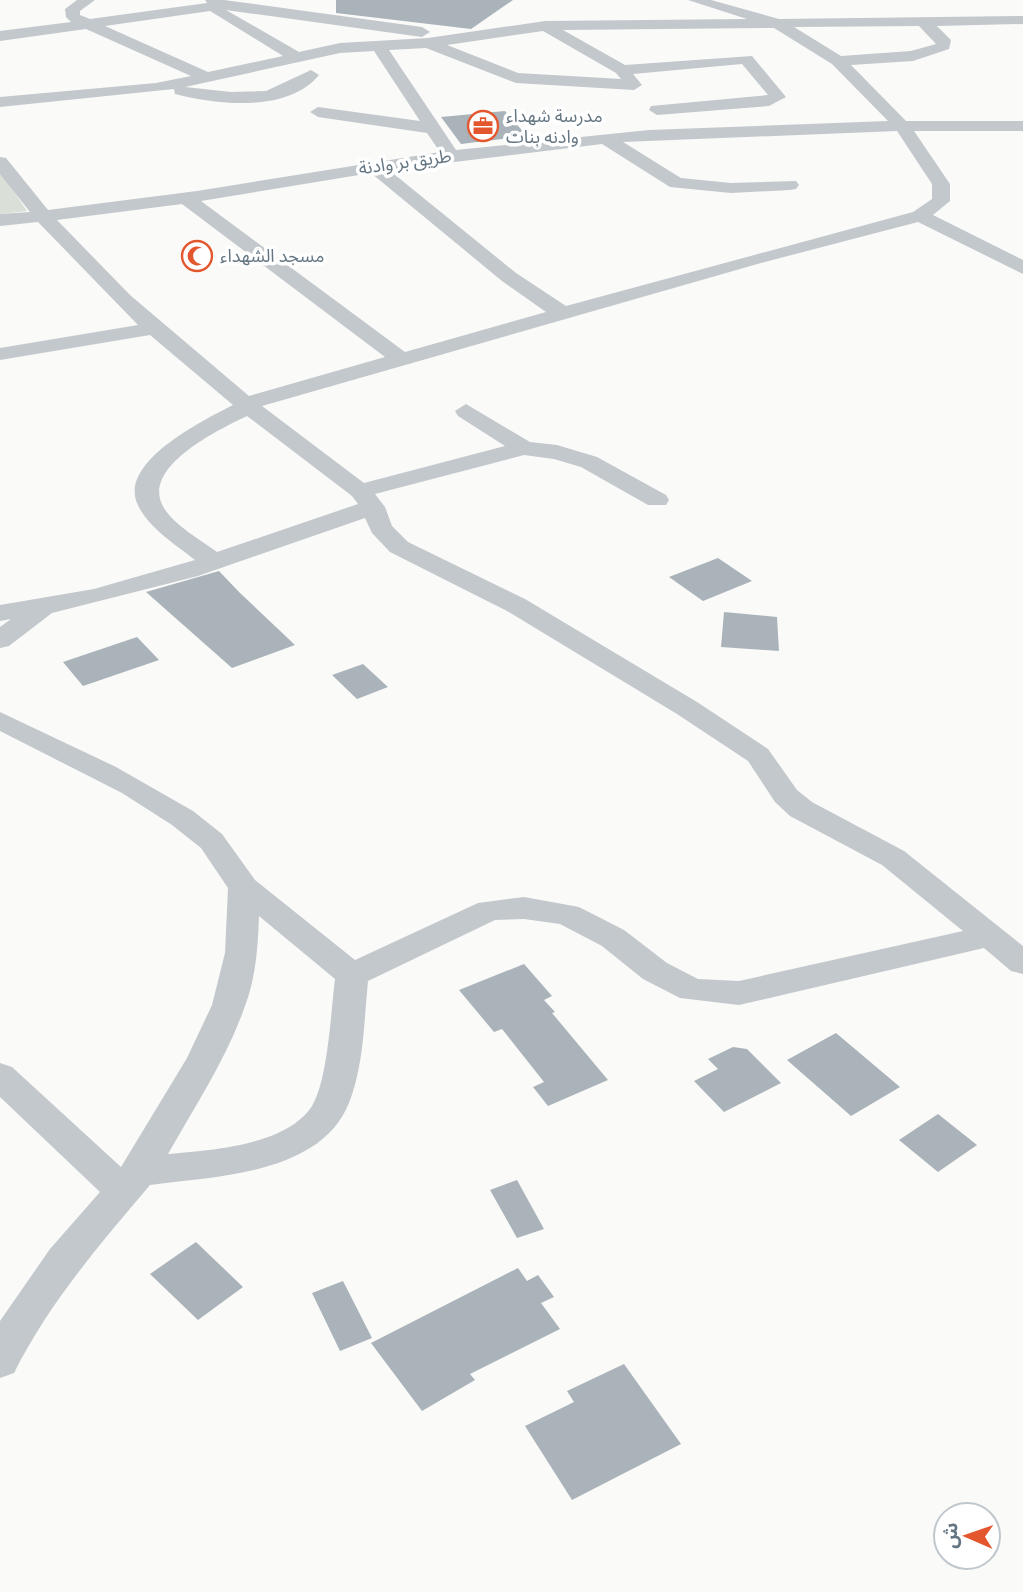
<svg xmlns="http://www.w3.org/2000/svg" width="1023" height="1592" font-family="'Roboto Condensed','Noto Sans Arabic',sans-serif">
	<rect width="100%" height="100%" fill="#fafaf8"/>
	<!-- green -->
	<path fill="#dadfd7" d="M0 171 27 211 0 214Z"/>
	<!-- building -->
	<path fill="#aab3b9" d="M336 0H513L471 29 336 13Z
		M505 111 527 136 461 144 441 117Z
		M718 558 752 581 703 601 669 577Z
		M219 571 239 592 295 645 232 668 146 592Z
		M724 612 777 617 779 651 721 647Z
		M137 637 159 660 83 686 63 662Z
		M363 664 388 687 357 699 332 675Z
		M524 964 552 996 544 1000 555 1012 552 1013 608 1080 548 1106 533 1087 544 1082 502 1029 494 1032 459 990Z
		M836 1033 900 1087 851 1116 787 1060Z
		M733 1047 747 1049 781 1083 724 1112 694 1081 718 1069 708 1059Z
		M938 1114 977 1145 938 1172 899 1140Z
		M517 1180 544 1229 517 1238 490 1190Z
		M196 1242 243 1287 198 1320 150 1274Z
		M518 1268 527 1281 538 1275 554 1297 541 1303 560 1329 470 1374 475 1380 422 1411 371 1343Z
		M343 1281 372 1338 340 1351 312 1293Z
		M624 1364 681 1444 572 1500 525 1426 574 1402 567 1391Z"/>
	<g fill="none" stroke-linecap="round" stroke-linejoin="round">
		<!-- minor -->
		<path fill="#c3c8cc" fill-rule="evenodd" d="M77 0H95L80 11V15L90 19 207 3 205 0H224L422 27 430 32 422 37 226 10 299 52 340 43 428 38 545 21 747 19 688 0H711L779 19 1023 16V24L937 26 951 40 949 49 913 61 851 65 906 121H1023V131H914L950 184V201L933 215 1023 260V274L918 222 761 263 262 406 364 483 505 446 458 416 455 411 466 404 530 442 557 445 597 457 666 495 669 500 666 505H648L581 467 554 459 524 455 375 494 385 507 392 526 408 542 525 599 697 702 768 749 797 790 812 802 904 851 1023 946V974L1011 971 984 948 739 1005 680 998 643 979 602 946 560 924 524 919 495 920 368 981C364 1021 364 1065 349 1103 320 1175 215 1176 150 1185 100 1244 49 1303 14 1373L0 1378V1321L50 1249 100 1192 0 1097V1063L12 1067 121 1167 187 1058 212 1005 225 953 228 888 201 848 172 825 122 793 0 731V712L116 767 193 811 222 834 255 880 355 960 478 903 524 897 579 907 624 930 667 963 698 979 739 981 963 931 882 865 790 816 775 802 748 761 677 714 507 611 390 552 372 533 365 518 198 576 52 613 9 646 0 648V627L11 619 0 621V605L94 589 195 560C175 544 147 527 137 503 120 461 204 420 233 405L150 335 0 360V348L138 325 38 222 0 226V214L30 212 0 174V157L6 158 48 210 197 191 440 152 427 133 318 117 310 112 318 107 420 121 374 51 340 53 185 87 231 92 266 91 311 70 319 75C288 113 217 105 175 94L174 89 0 107V97L156 83 191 76 86 29 0 41V31L71 22 66 17 65 9ZM210 11 283 56 208 72 105 26ZM919 26 936 44 911 51 841 56 794 27ZM774 28 832 64 888 121 649 130 456 150 389 50 426 48 516 83 634 90 642 85 633 74 742 64 768 95 651 106 649 110 657 115 769 106 786 97 752 56 625 65 563 30ZM543 31 616 73 621 79 518 73 447 45ZM897 131 932 184V199L913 212 566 306 516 273 389 170 602 144 670 187 731 193 790 190 796 189 799 185 796 181 731 183 681 178 623 142ZM371 173 502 281 546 312 405 352 201 201ZM182 204 385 357 249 396 130 295 57 220ZM247 416 352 496 358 504 217 552C200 539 169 523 161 502 147 464 220 429 247 416ZM259 916 335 979C331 1010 328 1080 312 1106 286 1146 210 1150 168 1154 195 1106 227 1058 245 1006 256 977 258 946 259 916Z"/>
	</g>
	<!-- icons -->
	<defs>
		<g id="office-ring" transform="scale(1.575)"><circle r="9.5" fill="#fff" stroke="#e4572e" stroke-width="1.5"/><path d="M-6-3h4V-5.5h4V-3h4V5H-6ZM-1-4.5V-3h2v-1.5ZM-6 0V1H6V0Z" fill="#e4572e"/></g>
		<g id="mosque-ring" transform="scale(1.575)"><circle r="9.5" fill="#fff" stroke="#e4572e" stroke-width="1.5"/><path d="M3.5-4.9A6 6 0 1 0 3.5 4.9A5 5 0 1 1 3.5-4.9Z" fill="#e4572e"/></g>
	</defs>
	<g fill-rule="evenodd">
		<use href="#office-ring" x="483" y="126"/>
		<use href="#mosque-ring" x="197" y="256"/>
	</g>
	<g text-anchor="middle" stroke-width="7" stroke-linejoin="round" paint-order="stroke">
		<!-- far-poi labels -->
		<g font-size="18" fill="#657683" stroke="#fff" text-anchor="start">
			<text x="506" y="122">مدرسة شهداء<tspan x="506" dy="21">وادنه بنات</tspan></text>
			<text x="220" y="262">مسجد الشهداء</text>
		</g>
		<!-- far-street labels -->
		<g font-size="18" fill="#657683" stroke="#fff">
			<text transform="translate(405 162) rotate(-8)" y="6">طريق بر وادنة</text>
		</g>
	</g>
	<!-- north arrow -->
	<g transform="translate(967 1536) rotate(272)"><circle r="33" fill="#ffffff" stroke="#c1c8cd" stroke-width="2"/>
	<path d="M0-5L12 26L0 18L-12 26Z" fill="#e4572e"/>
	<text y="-10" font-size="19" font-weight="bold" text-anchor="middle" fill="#657683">ش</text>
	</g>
</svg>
